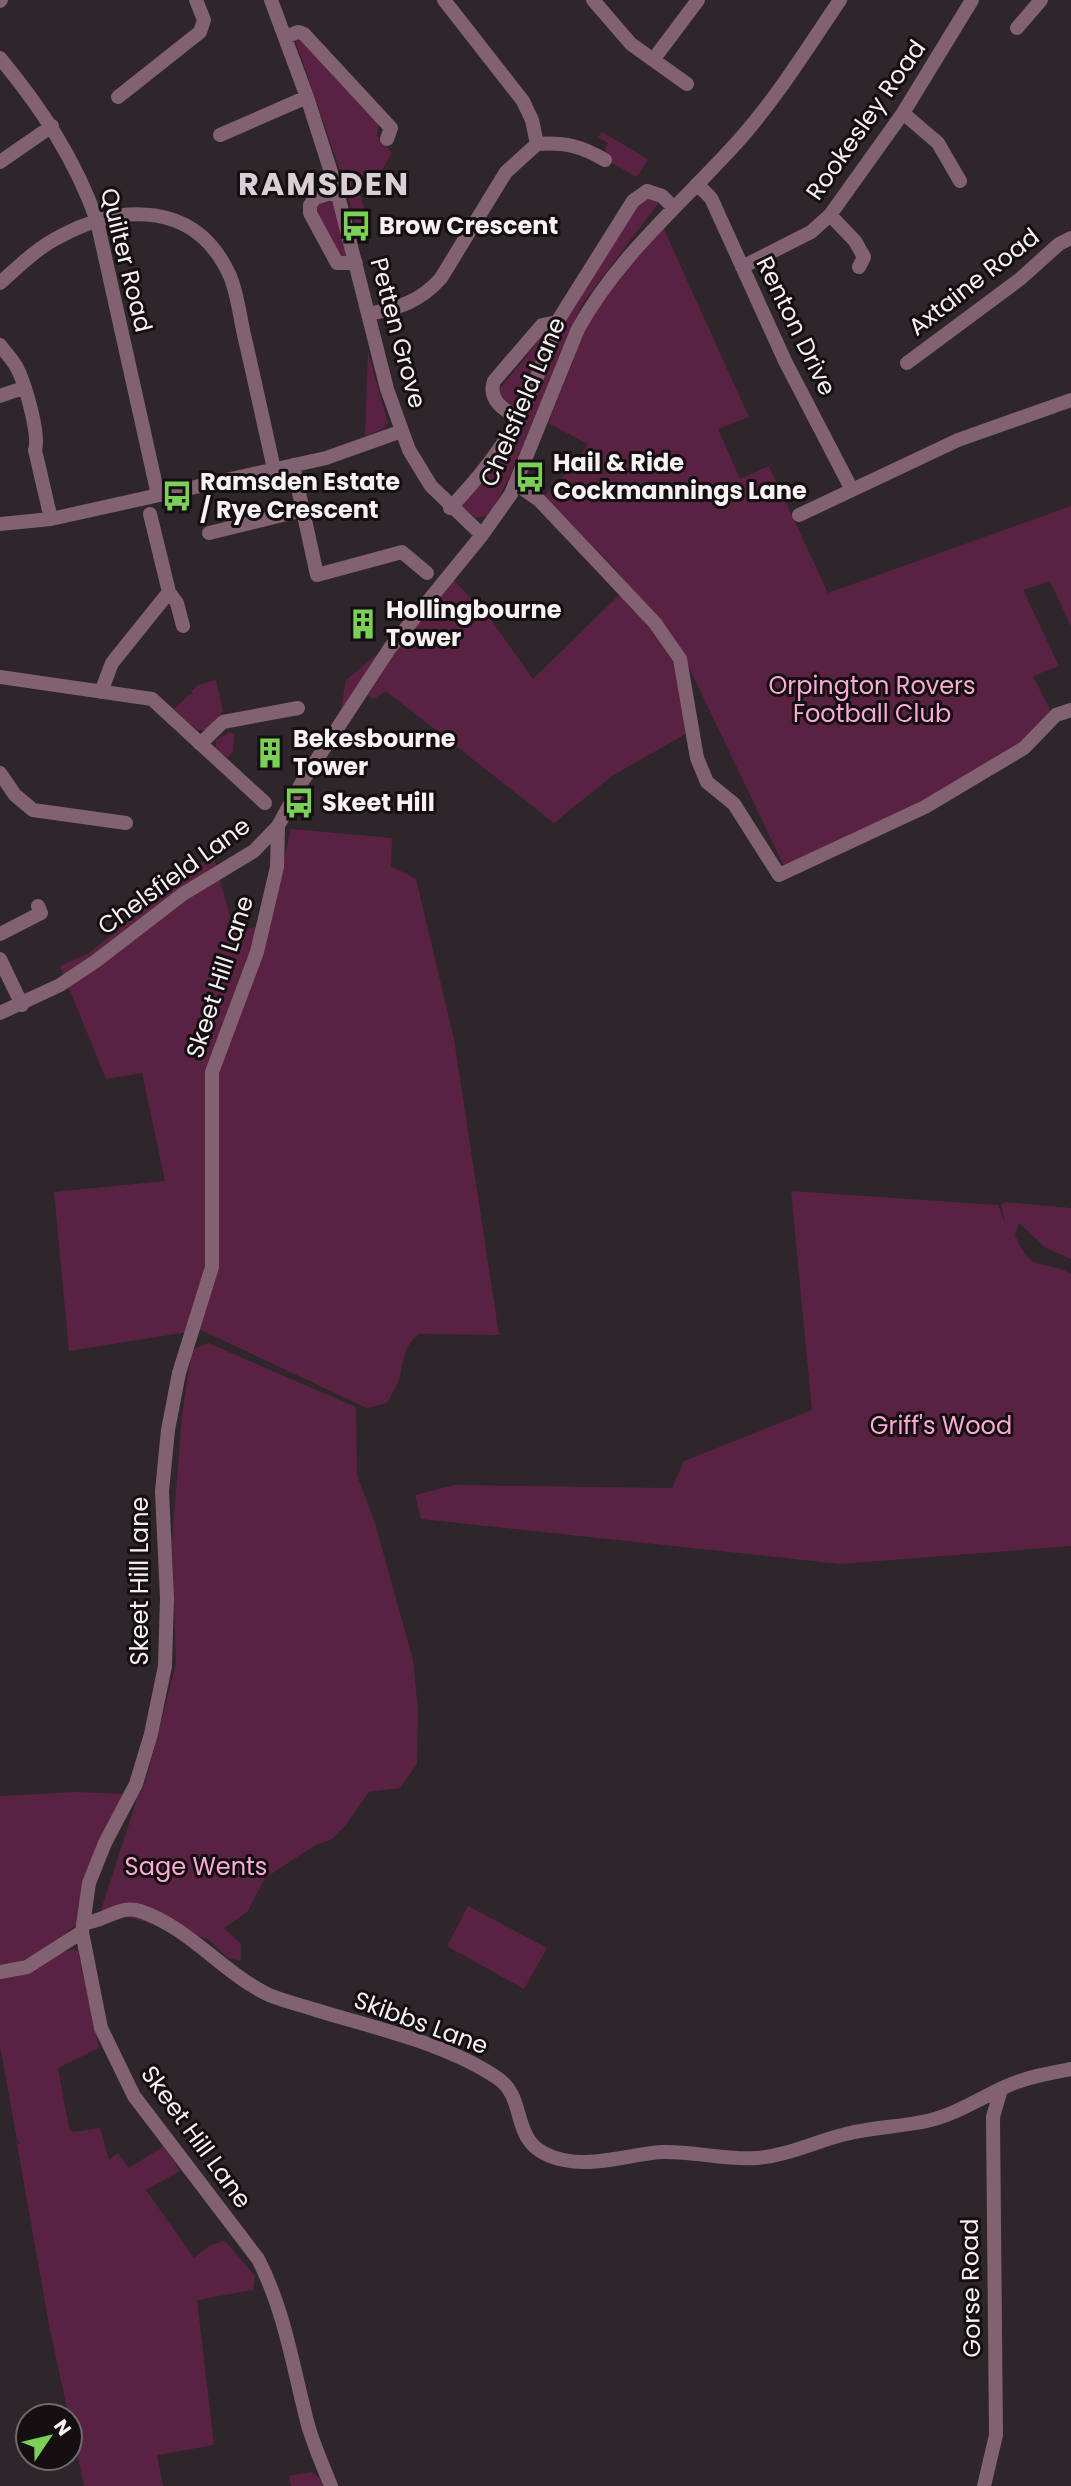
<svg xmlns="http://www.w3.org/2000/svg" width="1071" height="2486" font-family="Poppins,sans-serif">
	<rect width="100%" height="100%" fill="#2e262a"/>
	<!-- green -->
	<path fill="#5a2242" d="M295 39 307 43 379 121 377 136 392 153 377 179 346 188Z
		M602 132 648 159 637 177 612 163 605 150 608 143 598 137Z
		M358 186 371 233 359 237 346 190Z
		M648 195 660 201 582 304 510 476 490 515 476 518 459 504 486 477 514 441 562 324 636 201Z
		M332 200 349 256 341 262 314 206Z
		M662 225 749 417 718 429 740 479 769 466 828 593 1071 506V626L1050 581 1023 590 1059 666 1033 676 1051 712 1005 757 928 800 784 866 685 659 617 571 544 496 571 469 588 444 548 423 576 354C577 319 639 254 662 225Z
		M538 334 547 337 518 411 512 412 498 391 534 347 533 340Z
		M368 352 388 423 382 429 365 436Z
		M453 579 491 620 533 679 619 595 638 610 681 675 689 732 612 776 554 823 386 691 374 699 368 695 394 655Z
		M381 651 345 710 341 709 346 680Z
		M216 680 223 711 206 730H197L174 709 190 694 194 695 191 692 198 685Z
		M230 732 234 734 233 751 228 758 216 749V740Z
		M291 829 392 838 391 866 416 879 454 1039 499 1335 419 1334C404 1345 404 1359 400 1376 398 1385 391 1395 387 1403L367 1408 201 1330 69 1351 54 1192 165 1181 142 1073 106 1079 60 966 89 953 213 854 234 932 268 924Z
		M791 1191 998 1205 1006 1226 1001 1205 1004 1202 1071 1208V1259L1046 1248 1019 1223 1015 1235C1033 1277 1041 1257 1071 1274V1546L840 1564 421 1519 415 1495 454 1485 672 1488 684 1461 812 1410Z
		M208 1343 356 1407 357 1475 375 1523 413 1660 418 1710 417 1764 400 1788 369 1792 345 1826 331 1840 317 1844 265 1878 248 1911 224 1928 241 1944V1961L228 1958 208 1939 101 1910 137 1799 145 1784 176 1664 172 1542 182 1415 192 1350Z
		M76 1792 124 1794 75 1926 47 1949 19 1962 0 1965V1796Z
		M468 1906 547 1948 524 1989 447 1946Z
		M74 1949 78 1952 99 2048 58 2068 69 2128 73 2132 100 2128 109 2160 118 2153 129 2168 164 2146 180 2171 146 2190 194 2258 210 2245 225 2241 255 2276 253 2290 197 2300 214 2445 157 2455 163 2486H84L49 2325 17 2144 21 2143 17 2140 0 2046V1978L34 1969 61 1953Z
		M311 2472 319 2477 323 2486H291L289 2476Z"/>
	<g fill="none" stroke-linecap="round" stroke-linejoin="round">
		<!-- minor -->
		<path stroke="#826171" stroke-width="14" d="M271 0 307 97 337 191 387 389 409 450 431 486 482 535
			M593 0 631 44 687 84
			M0 1 1 0
			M1017 28 1041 0
			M285 37 298 32 304 34 391 128 387 139
			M0 58C42 109 75 159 97 221L158 495
			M653 60 698 0
			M118 97 200 32 204 20 196 0
			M903 113 938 143 960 181
			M220 135 307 97
			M537 144C565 142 581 146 605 160
			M0 162 52 126
			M697 184 711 198 785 361 852 490
			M337 191 315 198 310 205V213L337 263H356
			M830 215 855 241 864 257 859 267
			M742 267 811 232 830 215 903 113 972 0
			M0 283C18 267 37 248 59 237 123 202 197 202 230 276 238 295 240 319 245 339 255 382 264 425 274 469
			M369 314C398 308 420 302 441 278L506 172 537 144 532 120 523 101 444 0
			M0 345C5 352 13 360 17 368 25 383 40 435 35 450L51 519
			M907 363 1020 279 1059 244 1071 238
			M0 396 23 388
			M520 419C505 411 487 400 494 381L542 325 557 322 633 201 647 191 662 196 673 207
			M293 465 317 575 402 552 427 573
			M516 484 539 500 592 556 655 623 680 659 697 758 707 782 734 804 779 875 925 807 1024 748 1056 715 1071 710
			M450 508C510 446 530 403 557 322
			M799 515 958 440 1071 400
			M0 524 51 519 326 458 402 431
			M209 533 303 510
			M169 592 177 603 183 626
			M0 677 152 699 265 803
			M101 692 112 663 169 592 150 514
			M200 744 223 722 298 708
			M0 773 15 795 33 810 126 823
			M278 826 277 867 257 952 212 1072V1267L179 1373 168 1430 162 1491 167 1598 165 1666 151 1734 136 1784 105 1843 89 1883 82 1932 101 2028 134 2096 258 2259C285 2311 293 2368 308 2425 314 2446 323 2466 331 2486
			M0 934 41 913 38 906
			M0 959 22 1005
			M0 1013 60 985 96 961 183 894 254 851 278 826 302 782 390 648 482 535 511 494 578 329C619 254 684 202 740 139 778 96 808 47 840 0
			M83 1923C103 1923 119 1904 140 1911 190 1928 223 1973 269 1995 284 2001 300 2005 316 2010 374 2028 445 2043 496 2077 532 2100 504 2148 564 2160 595 2167 631 2154 662 2152 693 2151 724 2160 756 2158 787 2156 816 2141 846 2134 872 2127 900 2127 927 2121 957 2114 980 2098 1007 2086 1027 2077 1050 2073 1071 2069
			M0 1972 27 1967 82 1932
			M984 2486 996 2435 993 2117 1001 2089"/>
	</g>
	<!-- icons -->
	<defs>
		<g id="bus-bare" transform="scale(2.415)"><path d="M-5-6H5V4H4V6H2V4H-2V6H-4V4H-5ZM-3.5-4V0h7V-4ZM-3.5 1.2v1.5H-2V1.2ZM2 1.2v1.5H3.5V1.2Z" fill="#7ad156" stroke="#141012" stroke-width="2.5" paint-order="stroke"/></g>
		<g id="building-bare" transform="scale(2.415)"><path d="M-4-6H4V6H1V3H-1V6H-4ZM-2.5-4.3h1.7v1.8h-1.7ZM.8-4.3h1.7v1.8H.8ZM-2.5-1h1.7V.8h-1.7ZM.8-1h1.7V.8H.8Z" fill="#7ad156" stroke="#141012" stroke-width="2.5" paint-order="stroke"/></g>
	</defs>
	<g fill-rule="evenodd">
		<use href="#bus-bare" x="356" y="226"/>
		<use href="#bus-bare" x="530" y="477"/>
		<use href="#bus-bare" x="177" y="496"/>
		<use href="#building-bare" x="363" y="624"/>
		<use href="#building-bare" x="270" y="753"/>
		<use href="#bus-bare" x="299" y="803"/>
	</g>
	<g text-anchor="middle" stroke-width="6" stroke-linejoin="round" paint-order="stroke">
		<!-- street labels -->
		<g font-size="24" fill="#f7f1f4" stroke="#141012">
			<text transform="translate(866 120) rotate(-55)" y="8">Rookesley Road</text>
			<text transform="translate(126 260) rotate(76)" y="8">Quilter Road</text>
			<text transform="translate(974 282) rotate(-38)" y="8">Axtaine Road</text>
			<text transform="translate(796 326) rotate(64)" y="8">Renton Drive</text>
			<text transform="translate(398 333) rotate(75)" y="8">Petten Grove</text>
			<text transform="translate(523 402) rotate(-67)" y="8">Chelsfield Lane</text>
			<text transform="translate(174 876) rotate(-36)" y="8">Chelsfield Lane</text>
			<text transform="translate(220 977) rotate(-72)" y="8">Skeet Hill Lane</text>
			<text transform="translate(140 1581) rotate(-90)" y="8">Skeet Hill Lane</text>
			<text transform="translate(421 2023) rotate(20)" y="8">Skibbs Lane</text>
			<text transform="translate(196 2137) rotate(54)" y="8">Skeet Hill Lane</text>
			<text transform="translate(971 2288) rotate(-91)" y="8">Gorse Road</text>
		</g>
		<!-- poi labels -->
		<g font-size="24" font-weight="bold" fill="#f7f1f4" stroke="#141012" text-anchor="start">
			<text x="379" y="234">Brow Crescent</text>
			<text x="553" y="471">Hail &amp; Ride<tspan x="553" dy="28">Cockmannings Lane</tspan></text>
			<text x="200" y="490">Ramsden Estate<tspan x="200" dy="28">/ Rye Crescent</tspan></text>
			<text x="386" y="618">Hollingbourne<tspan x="386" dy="28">Tower</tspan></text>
			<text x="293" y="747">Bekesbourne<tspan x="293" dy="28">Tower</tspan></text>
			<text x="322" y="811">Skeet Hill</text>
		</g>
		<!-- park labels -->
		<g font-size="24" fill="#fda9d4" stroke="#141012">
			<text x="872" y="694">Orpington Rovers<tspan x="872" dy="28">Football Club</tspan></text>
			<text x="941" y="1434">Griff's Wood</text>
			<text x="196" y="1875">Sage Wents</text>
		</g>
		<!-- district labels -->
		<g font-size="32" font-weight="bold" letter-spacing="2" fill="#dacfd4" stroke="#141012">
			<text x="324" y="195">RAMSDEN</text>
		</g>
	</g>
	<!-- north arrow -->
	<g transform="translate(49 2437) rotate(55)"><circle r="33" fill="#141012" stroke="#6f6a6c" stroke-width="2"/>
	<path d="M0-5L12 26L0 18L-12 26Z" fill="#7ad156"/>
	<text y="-10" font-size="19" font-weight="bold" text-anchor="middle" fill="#f7f1f4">N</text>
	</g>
</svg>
